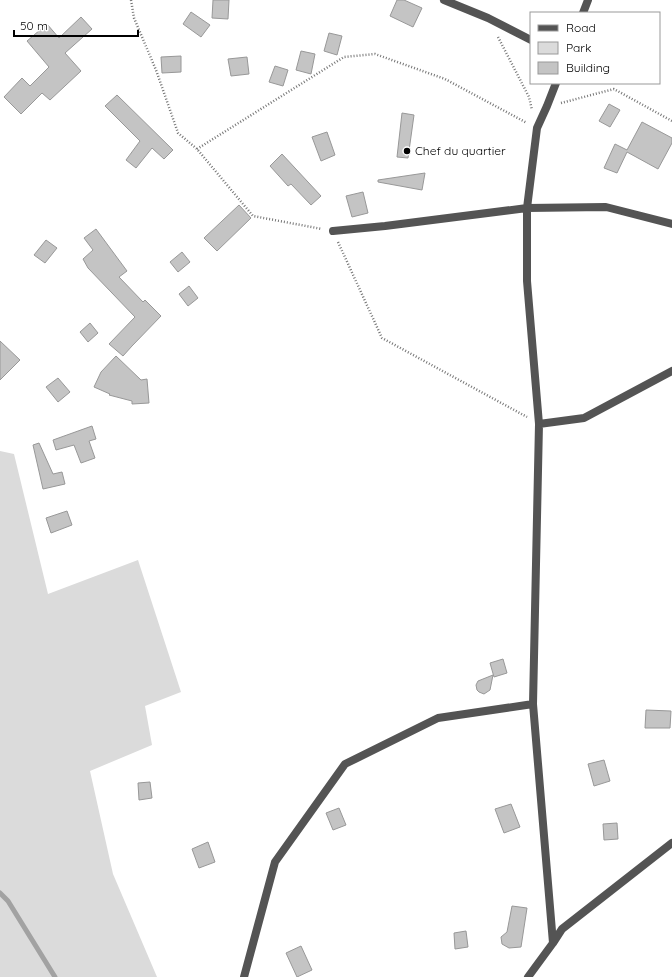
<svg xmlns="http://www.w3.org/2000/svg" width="672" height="977" font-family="Quicksand,sans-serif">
	<rect width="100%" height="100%" fill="#fff"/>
	<!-- green -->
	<path fill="#dbdbdb" d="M0 451 14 454 48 594 138 560 181 692 145 706 152 745 90 771 113 874 157 977H0Z"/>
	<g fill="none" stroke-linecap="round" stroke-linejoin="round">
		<!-- stream -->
		<path stroke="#a2a2a2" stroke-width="5" d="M0 893 8 901 55 977"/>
	</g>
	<!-- building -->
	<path fill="#c4c4c4" stroke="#989898" d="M213 0H229L228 19 212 18Z
		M397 0H404L422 8 413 27 390 16Z
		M191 12 210 25 201 37 183 24Z
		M81 17 92 29 65 53 81 71 50 100 42 93 21 114 4 97 22 78 30 86 49 67 27 41 47 24 59 38Z
		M329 33 342 36 337 55 324 51Z
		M301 51 315 54 311 74 296 70Z
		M181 56V72L162 73 161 57Z
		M247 57 249 74 231 76 228 59Z
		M275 66 288 70 283 86 269 82Z
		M117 95 173 150 164 159 152 148 136 168 126 160 140 141 105 106Z
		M609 104 620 110 610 127 599 121Z
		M402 113 414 115 408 158 397 157Z
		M642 122 672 138V143L658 169 627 152 617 173 604 168 615 144 627 150Z
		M327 132 335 155 321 161 312 137Z
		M282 154 321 196 311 205 291 184 288 186 270 166Z
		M425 173 422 190 378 182V180Z
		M363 192 368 213 352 217 346 196Z
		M239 205 251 218 217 251 204 238Z
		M96 229 127 271 119 277 143 302 145 300 161 316 132 346 123 356 109 344 135 317 88 268 83 259 93 250 84 238Z
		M46 240 57 248 45 263 34 255Z
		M182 252 190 262 178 272 170 262Z
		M189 286 198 298 188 306 179 294Z
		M90 323 98 333 88 342 80 332Z
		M0 341 20 360 0 380Z
		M116 356 141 380 147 379 149 403 132 404V401L109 395 110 394 94 387 101 372Z
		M58 378 70 392 58 402 46 387Z
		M92 426 96 439 89 441 95 458 81 463 74 445 56 450 53 440Z
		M39 443 53 474 62 472 65 484 43 489 33 445Z
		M67 511 72 525 51 533 46 518Z
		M503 659 507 673 494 677 490 663Z
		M493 675 490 690 484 694 479 692 477 690 476 685 478 681Z
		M646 710 671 711 670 728H645Z
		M604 760 610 781 594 786 588 764Z
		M150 782 152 798 139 800 138 783Z
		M511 804 520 827 504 833 495 809Z
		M339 808 346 825 333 830 326 813Z
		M617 823 618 839 604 840 603 824Z
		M208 842 215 862 199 868 192 849Z
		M512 906 527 908 521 947 509 948 502 944 501 937 507 932Z
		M466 931 468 947 455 949 454 933Z
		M301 946 312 970 297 977 286 953Z"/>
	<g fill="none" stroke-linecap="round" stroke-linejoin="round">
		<!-- path -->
		<path stroke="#767676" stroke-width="2.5" stroke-dasharray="1 2" stroke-linecap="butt" d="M131 0 134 18 156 70 178 133 197 149 253 216 322 229
			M498 37 529 97 532 110
			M561 103 614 89 672 121
			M197 149 344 57 375 54 445 79 527 123
			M338 242 382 338 527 417"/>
		<!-- street -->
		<path stroke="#545454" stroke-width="8" d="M444 0 488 18 531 40
			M583 13 588 0
			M333 231 385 226 527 208 606 207 672 224
			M539 424 527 281V208L537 128 547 106 556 83
			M553 943 562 929 672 843
			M244 977 275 862 345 764 438 718 533 704
			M528 977 553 943 533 704 539 424 584 418 672 371"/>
	</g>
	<!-- markers -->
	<circle fill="#000" stroke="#fff" stroke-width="1.5" cx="407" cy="151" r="4"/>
	<g text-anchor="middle" stroke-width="3.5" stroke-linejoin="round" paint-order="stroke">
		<!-- poi labels -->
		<g font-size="12" fill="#000" stroke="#fff" text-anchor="start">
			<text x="415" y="155">Chef du quartier</text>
		</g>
	</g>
	<!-- legend -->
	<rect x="530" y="12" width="130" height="72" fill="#ffffff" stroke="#999999"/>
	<rect x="538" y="25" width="20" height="6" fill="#545454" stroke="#999999"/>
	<text x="566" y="32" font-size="12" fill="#000000">Road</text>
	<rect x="538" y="42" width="20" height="12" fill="#dbdbdb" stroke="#999999"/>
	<text x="566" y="52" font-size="12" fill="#000000">Park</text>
	<rect x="538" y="62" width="20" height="12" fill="#c4c4c4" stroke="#999999"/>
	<text x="566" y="72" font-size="12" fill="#000000">Building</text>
	<!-- scale -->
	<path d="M14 30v6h124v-6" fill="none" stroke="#000000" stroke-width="2"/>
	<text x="20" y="30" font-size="12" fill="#000000" stroke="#ffffff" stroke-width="3" paint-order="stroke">50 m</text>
</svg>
